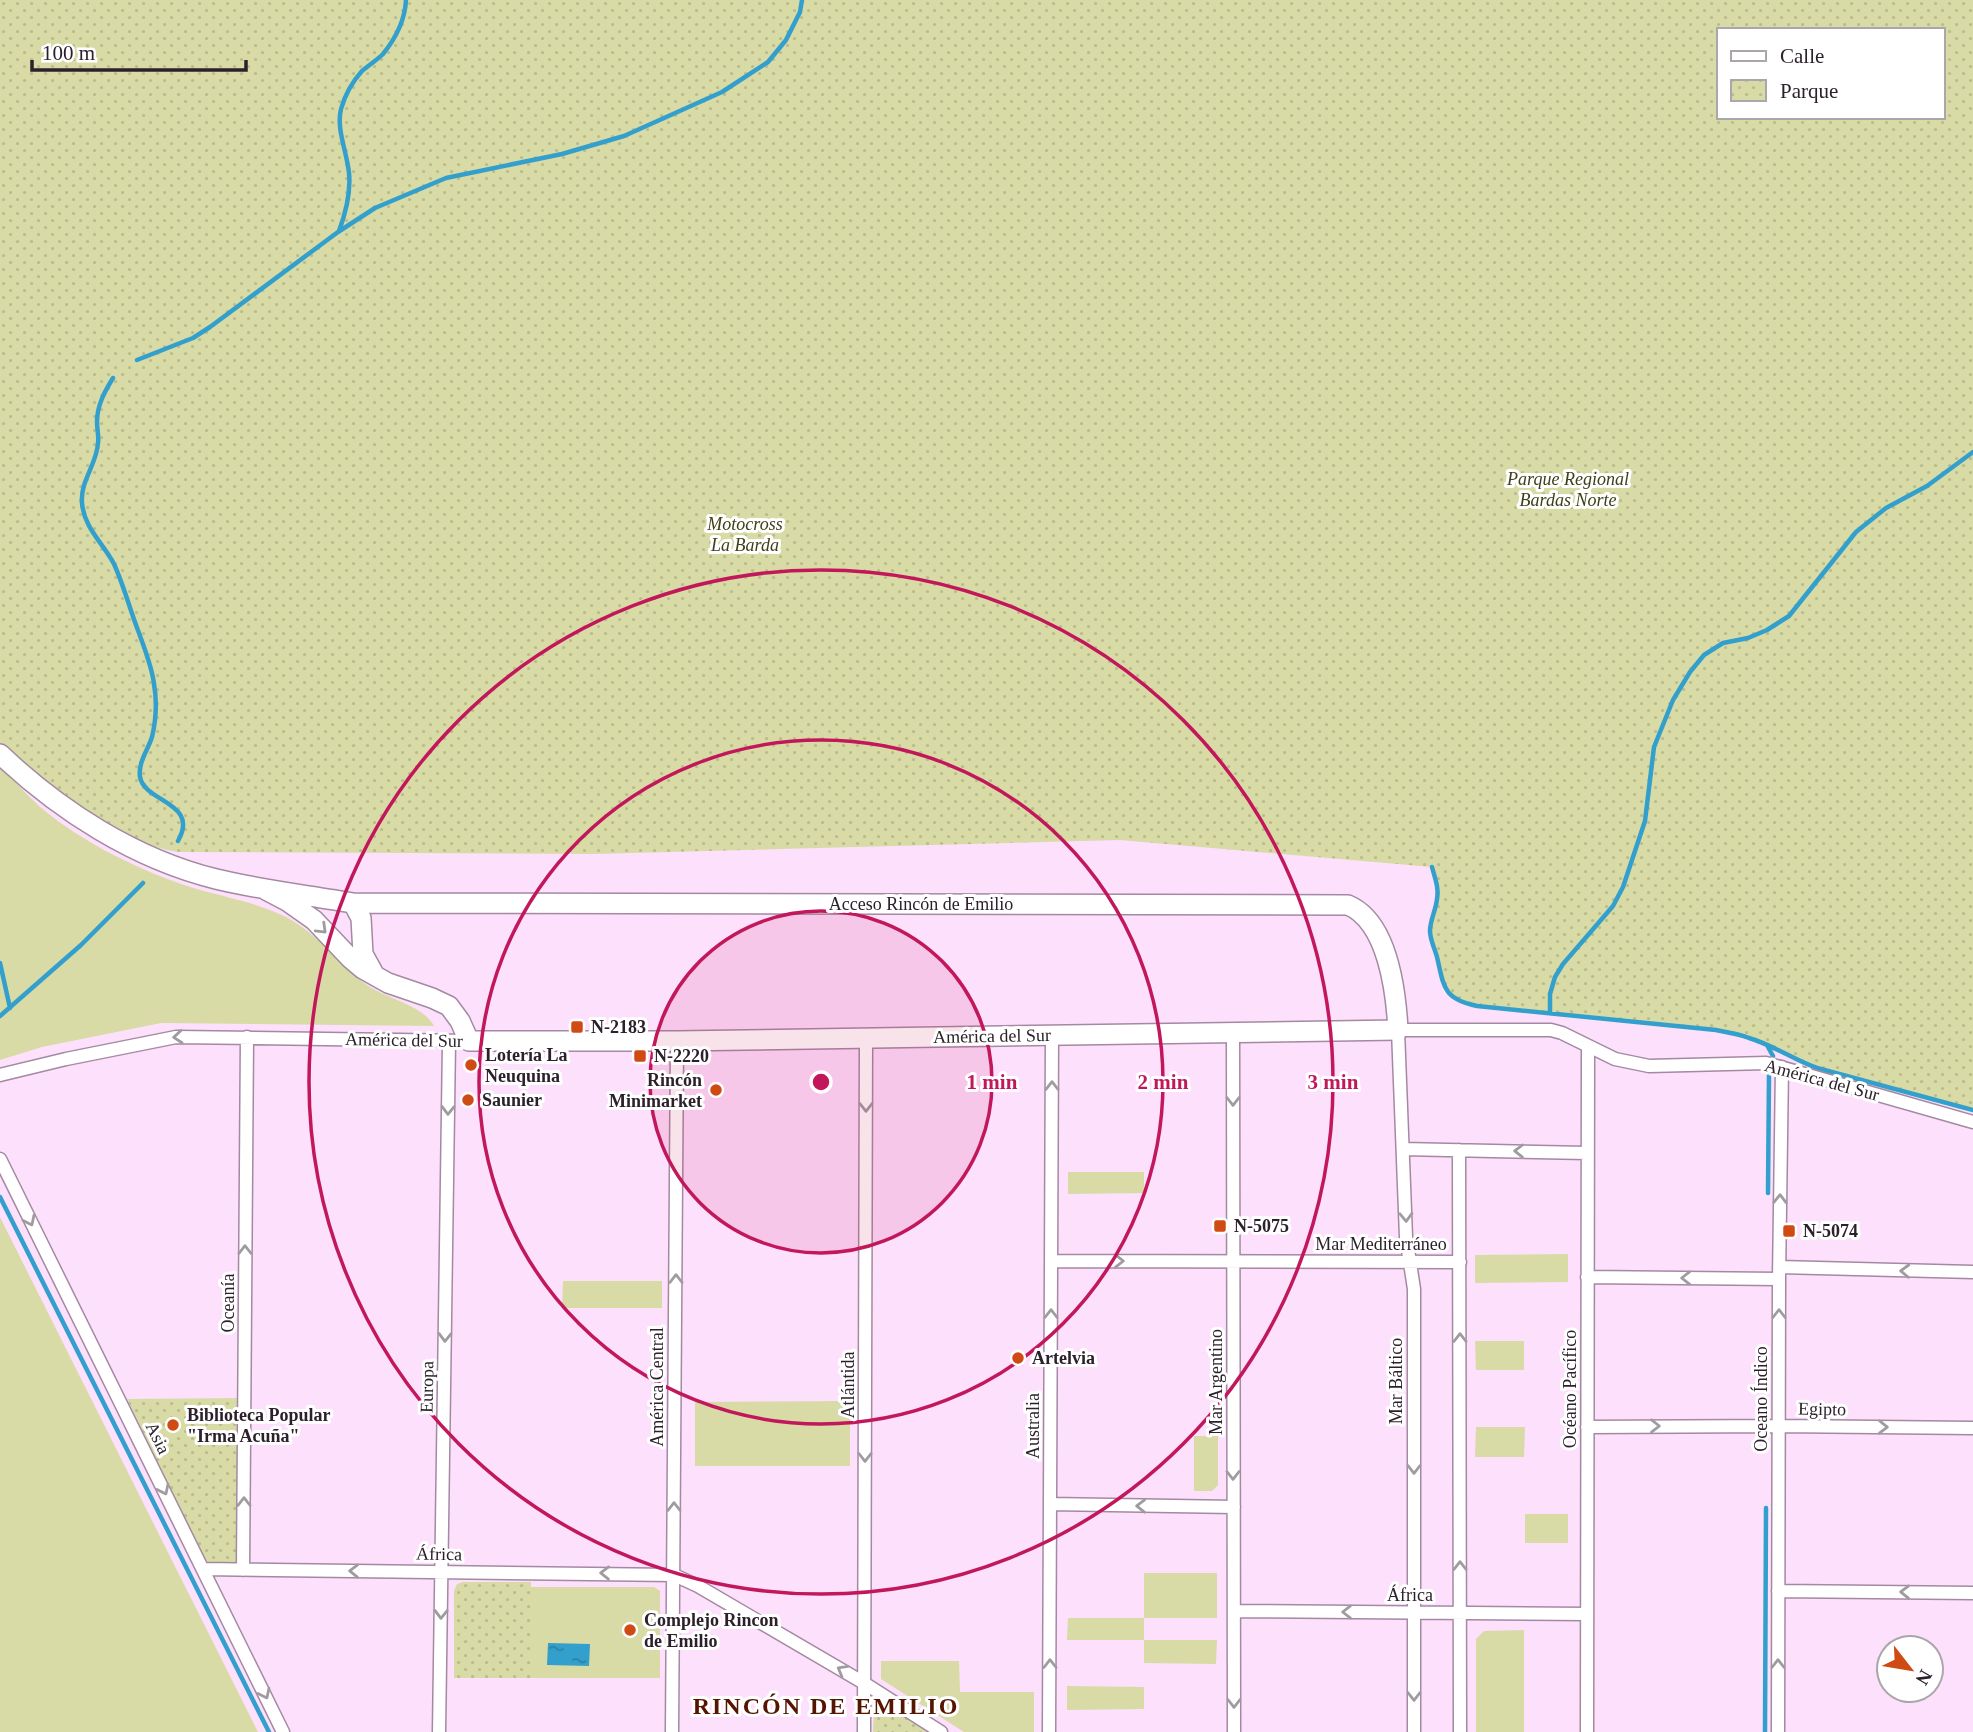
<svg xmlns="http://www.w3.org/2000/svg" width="1973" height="1732" font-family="Georgia,serif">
	<defs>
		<pattern id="park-dots" width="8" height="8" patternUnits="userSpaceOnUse" patternTransform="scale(1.75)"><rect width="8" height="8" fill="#d8dba5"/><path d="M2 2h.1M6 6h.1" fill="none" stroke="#babc8e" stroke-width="1.8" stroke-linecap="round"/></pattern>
		<pattern id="water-ripples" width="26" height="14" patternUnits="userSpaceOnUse" patternTransform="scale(1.75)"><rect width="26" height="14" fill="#339fcc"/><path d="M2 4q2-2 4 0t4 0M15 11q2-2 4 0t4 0" fill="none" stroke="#2b81a6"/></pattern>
	</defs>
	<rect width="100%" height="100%" fill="#fde0fc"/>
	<!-- green -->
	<path fill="#d8dba5" d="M0 766C15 781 29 798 45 811 82 841 126 863 170 880 208 895 250 899 286 917 318 934 339 964 367 985 387 999 423 1005 434 1026L161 1023 42 1047 0 1060Z
		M1068 1172H1144V1193L1068 1194Z
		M0 1217 258 1732H0Z
		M1568 1254V1282L1475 1283V1255Z
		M563 1281H662V1308H562Z
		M1475 1341H1524V1370H1476Z
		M850 1401V1466H695V1402Z
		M1476 1427H1525L1524 1457H1475Z
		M1194 1436H1218V1485L1212 1491H1194Z
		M1525 1514H1568V1543H1525Z
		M1144 1573H1217V1618H1144V1640H1217L1216 1664 1144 1663V1640H1067L1068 1618H1144Z
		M531 1587H654L660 1591V1678H531Z
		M1524 1630V1732H1476V1639L1484 1631Z
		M881 1661H959L960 1692H1034V1732H964L881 1679Z
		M1067 1686 1144 1687V1709L1067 1710Z"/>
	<!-- park -->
	<path fill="url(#park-dots)" fill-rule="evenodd" d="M0 0H1973V1110L1817 1068C1794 1060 1773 1045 1749 1038 1739 1034 1727 1032 1716 1030L1477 1006C1443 999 1444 987 1437 957 1434 949 1430 940 1430 931 1430 920 1436 910 1437 899 1439 888 1435 878 1432 867L1120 840 594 854 179 852C124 846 39 783 0 743ZM1719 30H1943V117H1719Z
		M239 1398 238 1560 237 1563 234 1564 209 1563 204 1558 127 1399Z
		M463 1582H531V1678H454V1591L457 1584Z
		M879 1703 885 1704 928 1732H873L874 1708Z"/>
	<!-- water -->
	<path fill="url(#water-ripples)" d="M548 1643 590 1644 589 1666 547 1665Z"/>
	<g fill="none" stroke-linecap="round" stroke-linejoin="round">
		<!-- stream -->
		<path stroke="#339fcc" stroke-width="4.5" d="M339 231C346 212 351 193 349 173 347 152 336 129 341 109 345 95 353 81 362 71 369 65 377 60 383 54 396 38 405 20 406 0
			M137 360 193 338 210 327 338 232 375 208 446 178 562 154 624 136 722 92 768 62 786 40 800 12 802 0
			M113 378C105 391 97 405 97 422 97 429 99 436 98 443 97 464 80 481 82 503 84 528 103 543 114 564 124 586 130 610 139 633 145 650 152 667 154 684 157 701 156 720 152 737 148 750 138 762 140 777 145 803 200 802 178 841
			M1432 867C1435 878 1439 888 1437 899 1436 910 1430 920 1430 931 1430 940 1435 949 1437 957 1444 987 1443 999 1477 1006L1716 1030C1727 1032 1739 1034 1749 1038 1773 1045 1794 1060 1817 1068L1973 1110
			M0 963 10 1008
			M1550 1013V994L1555 977 1563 964 1613 906 1623 887 1645 821 1654 747 1673 700 1690 672 1704 655 1723 643 1748 638 1767 630 1789 616 1856 532 1886 508 1927 486 1973 452
			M0 1016 81 945 143 883
			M1768 1047 1773 1056
			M1768 1193 1769 1072
			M0 1197 269 1732
			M1765 1732 1766 1508"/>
		<!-- street casing -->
		<g stroke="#a489a2" stroke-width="15">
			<path id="street" d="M1233 1032 1234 1732
				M0 1075 66 1059 176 1037 469 1041
				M1403 1149 1587 1153
				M1459 1150 1460 1732
				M0 1159 283 1732
				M1051 1261 1460 1262
				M1779 1267 1973 1272
				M1587 1277 1779 1279
				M1587 1427 1779 1426 1973 1428
				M1050 1504 1234 1507
				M203 1569 674 1575 698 1586 864 1683 941 1732
				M243 1570 247 1037
				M1778 1591 1973 1593
				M1234 1611 1587 1614
				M439 1732 449 1042
				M672 1732 677 1041
				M864 1732 866 1038
				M1049 1732 1052 1035
				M1414 1732V1289L1406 1237 1398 1030H1551L1562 1033 1615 1059 1649 1066 1766 1063 1973 1122
				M1587 1732 1588 1047
				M1778 1732 1779 1279 1782 1067"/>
		</g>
		<!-- secondary casing -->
		<g stroke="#a489a2" stroke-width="22">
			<path id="secondary" d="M0 754C60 811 135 859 216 879 261 890 307 895 353 903L1348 905C1388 922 1396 992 1398 1030L677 1041H469L460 1021 449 1006 432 998 388 983 363 969 350 958 314 920 287 901 266 890
				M353 903 361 918 363 954 374 974"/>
		</g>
		<!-- street -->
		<use href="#street" stroke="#fff" stroke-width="12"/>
		<!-- secondary -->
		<use href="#secondary" stroke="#fff" stroke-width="19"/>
	</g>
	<!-- one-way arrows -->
	<defs><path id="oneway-chevron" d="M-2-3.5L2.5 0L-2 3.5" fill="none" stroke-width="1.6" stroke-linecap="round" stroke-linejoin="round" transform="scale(1.75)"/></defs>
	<g stroke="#a09ba0">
		<use href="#oneway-chevron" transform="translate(322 929) rotate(44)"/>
		<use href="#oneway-chevron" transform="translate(178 1037) rotate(175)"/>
		<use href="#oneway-chevron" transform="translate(1052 1086) rotate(-90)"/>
		<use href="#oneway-chevron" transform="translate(1233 1101) rotate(90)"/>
		<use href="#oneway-chevron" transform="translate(866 1107) rotate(90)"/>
		<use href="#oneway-chevron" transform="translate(448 1110) rotate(91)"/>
		<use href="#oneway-chevron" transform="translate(1519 1151) rotate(-179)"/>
		<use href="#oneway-chevron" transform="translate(1780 1199) rotate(-89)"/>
		<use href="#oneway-chevron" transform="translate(1406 1217) rotate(88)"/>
		<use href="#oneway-chevron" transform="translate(30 1221) rotate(64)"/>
		<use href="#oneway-chevron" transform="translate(245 1250) rotate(-90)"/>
		<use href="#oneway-chevron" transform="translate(1119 1261)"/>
		<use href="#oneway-chevron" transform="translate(1905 1271) rotate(-178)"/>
		<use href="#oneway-chevron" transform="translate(1686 1278) rotate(-180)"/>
		<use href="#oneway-chevron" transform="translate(676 1279) rotate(-90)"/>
		<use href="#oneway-chevron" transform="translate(1051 1314) rotate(-90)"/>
		<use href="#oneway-chevron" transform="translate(1779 1314) rotate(-90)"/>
		<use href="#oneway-chevron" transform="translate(445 1337) rotate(91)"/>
		<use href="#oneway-chevron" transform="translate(1460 1338) rotate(-90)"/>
		<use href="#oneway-chevron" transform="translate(1655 1426)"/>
		<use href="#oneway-chevron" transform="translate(1883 1427) rotate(1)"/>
		<use href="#oneway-chevron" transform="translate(865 1457) rotate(90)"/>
		<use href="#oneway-chevron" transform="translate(1414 1469) rotate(90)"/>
		<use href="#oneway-chevron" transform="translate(1233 1475) rotate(90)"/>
		<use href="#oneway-chevron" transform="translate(164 1490) rotate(64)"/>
		<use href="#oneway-chevron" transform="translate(244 1502) rotate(-90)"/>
		<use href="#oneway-chevron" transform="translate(1141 1506) rotate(-179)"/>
		<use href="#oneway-chevron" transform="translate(674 1507) rotate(-90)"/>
		<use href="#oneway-chevron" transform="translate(1460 1566) rotate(-90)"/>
		<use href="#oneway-chevron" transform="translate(354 1571) rotate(-179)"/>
		<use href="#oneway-chevron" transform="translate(605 1573) rotate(-179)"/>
		<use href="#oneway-chevron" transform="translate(1905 1592) rotate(-179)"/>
		<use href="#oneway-chevron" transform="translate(1347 1612) rotate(-180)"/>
		<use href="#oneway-chevron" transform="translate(441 1614) rotate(91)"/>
		<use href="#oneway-chevron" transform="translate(1050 1664) rotate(-90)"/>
		<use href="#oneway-chevron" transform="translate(1778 1664) rotate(-90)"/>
		<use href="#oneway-chevron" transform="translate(842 1670) rotate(-150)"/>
		<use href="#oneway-chevron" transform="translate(265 1694) rotate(64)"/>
		<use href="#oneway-chevron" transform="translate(1414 1696) rotate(90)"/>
		<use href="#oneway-chevron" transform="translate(1234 1703) rotate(90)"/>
	</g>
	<!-- distance rings -->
	<circle cx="821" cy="1082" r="171" fill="#c2185b" fill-opacity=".12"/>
	<g fill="none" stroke="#c2185b" stroke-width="3.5">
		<circle cx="821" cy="1082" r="171"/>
		<circle cx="821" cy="1082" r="342"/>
		<circle cx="821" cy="1082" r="512"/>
	</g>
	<!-- markers -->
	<g fill="#d04a14" stroke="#fff" stroke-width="2.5">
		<rect x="570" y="1020" width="14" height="14" rx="3.5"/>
		<rect x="633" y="1049" width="14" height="14" rx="3.5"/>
		<circle cx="471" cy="1065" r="7"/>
		<circle cx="716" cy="1090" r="7"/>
		<circle cx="468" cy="1100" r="7"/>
		<rect x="1213" y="1219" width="14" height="14" rx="3.5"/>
		<rect x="1782" y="1224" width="14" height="14" rx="3.5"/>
		<circle cx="1018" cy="1358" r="7"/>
		<circle cx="173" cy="1425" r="7"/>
		<circle cx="630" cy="1630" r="7"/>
	</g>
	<g text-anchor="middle" stroke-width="6" stroke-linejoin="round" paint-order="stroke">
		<!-- park labels -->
		<g font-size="18" font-style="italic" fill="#3f4019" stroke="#fff">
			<text x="1568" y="485">Parque Regional<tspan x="1568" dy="21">Bardas Norte</tspan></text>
			<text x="745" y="530">Motocross<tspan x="745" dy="21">La Barda</tspan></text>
		</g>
		<!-- street labels -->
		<g font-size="18" fill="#2c212b" stroke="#fff">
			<text x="921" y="910">Acceso Rincón de Emilio</text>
			<text transform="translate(992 1036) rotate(-1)" y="6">América del Sur</text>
			<text transform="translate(404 1040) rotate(1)" y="6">América del Sur</text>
			<text transform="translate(1822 1080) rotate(15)" y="6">América del Sur</text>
			<text x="1381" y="1250">Mar Mediterráneo</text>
			<text transform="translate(228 1303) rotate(-90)" y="6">Oceanía</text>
			<text transform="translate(1396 1381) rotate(-90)" y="6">Mar Báltico</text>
			<text transform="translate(1216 1382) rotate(-90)" y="6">Mar Argentino</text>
			<text transform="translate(848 1385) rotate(-90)" y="6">Atlántida</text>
			<text transform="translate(427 1387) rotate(-89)" y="6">Europa</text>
			<text transform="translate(657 1387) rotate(-90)" y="6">América Central</text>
			<text transform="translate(1570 1389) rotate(-90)" y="6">Océano Pacífico</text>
			<text transform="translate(1761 1399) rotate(-90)" y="6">Oceano Índico</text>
			<text transform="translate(1822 1409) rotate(1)" y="6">Egipto</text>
			<text transform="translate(1033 1426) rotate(-90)" y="6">Australia</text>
			<text transform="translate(158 1438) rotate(64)" y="6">Asia</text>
			<text transform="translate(439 1554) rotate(1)" y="6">África</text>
			<text x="1410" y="1601">África</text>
		</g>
		<!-- poi labels -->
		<g font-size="18" font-weight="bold" fill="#2c212b" stroke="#fff" text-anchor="start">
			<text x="591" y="1033">N-2183</text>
			<text x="485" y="1061">Lotería La<tspan x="485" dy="21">Neuquina</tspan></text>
			<text x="654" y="1062">N-2220</text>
			<text x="702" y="1086" text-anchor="end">Rincón<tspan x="702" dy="21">Minimarket</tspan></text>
			<text x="482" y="1106">Saunier</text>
			<text x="1234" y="1232">N-5075</text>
			<text x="1803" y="1237">N-5074</text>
			<text x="1032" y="1364">Artelvia</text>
			<text x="187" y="1421">Biblioteca Popular<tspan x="187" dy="21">"Irma Acuña"</tspan></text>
			<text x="644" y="1626">Complejo Rincon<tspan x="644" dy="21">de Emilio</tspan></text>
		</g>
		<!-- district labels -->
		<g font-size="24" font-weight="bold" letter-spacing="2" fill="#551500" stroke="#fff">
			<text x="826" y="1714">RINCÓN DE EMILIO</text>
		</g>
	</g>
	<circle cx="821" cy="1082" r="10" fill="#c2185b" stroke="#fff" stroke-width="3.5"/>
	<g font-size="21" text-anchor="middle" font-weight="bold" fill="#c2185b" stroke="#fff" stroke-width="6" stroke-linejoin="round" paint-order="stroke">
		<text x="992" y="1089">1 min</text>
		<text x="1163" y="1089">2 min</text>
		<text x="1333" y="1089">3 min</text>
	</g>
	<!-- legend -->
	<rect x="1717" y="28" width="228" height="91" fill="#ffffff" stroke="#aba6aa" stroke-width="2"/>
	<rect x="1731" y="51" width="35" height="10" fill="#ffffff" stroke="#aba6aa" stroke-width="2"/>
	<text x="1780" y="63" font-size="21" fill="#2c212b">Calle</text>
	<rect x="1731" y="80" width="35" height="21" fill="url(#park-dots)" stroke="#aba6aa" stroke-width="2"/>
	<text x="1780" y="98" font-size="21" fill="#2c212b">Parque</text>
	<!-- north arrow -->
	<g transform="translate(1910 1669) rotate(121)"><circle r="33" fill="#ffffff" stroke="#aba6aa" stroke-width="2"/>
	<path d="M0-5L12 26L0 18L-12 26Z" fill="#d04a14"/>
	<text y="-10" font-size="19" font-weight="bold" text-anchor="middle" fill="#2c212b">N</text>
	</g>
	<!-- scale -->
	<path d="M32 60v10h214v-10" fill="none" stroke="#2c212b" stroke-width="3.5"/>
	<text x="42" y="60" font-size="21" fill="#2c212b" stroke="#ffffff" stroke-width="5" paint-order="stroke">100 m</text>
</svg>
